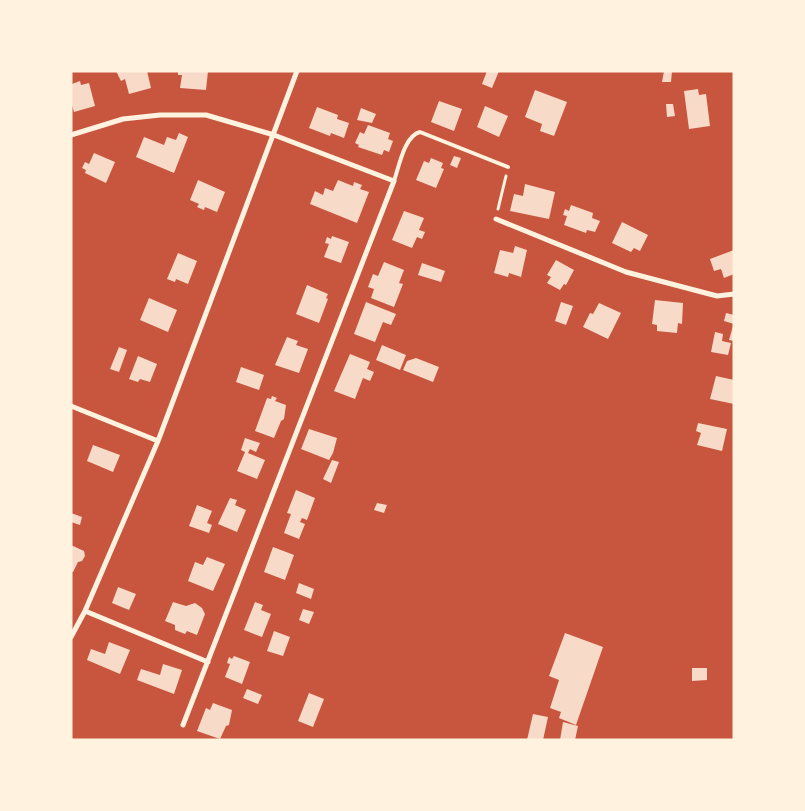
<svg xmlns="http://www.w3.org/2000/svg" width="805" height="811" font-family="Roboto,sans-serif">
	<rect width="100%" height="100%" fill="#c8553d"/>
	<!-- building -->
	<path fill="#f7dbc8" d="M116 71H147L151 88 129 94 125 79 121 81Z
		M178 71H208L206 90 180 88 182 75H178Z
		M487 71H499L492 88 482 84Z
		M664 71H672L671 82H662Z
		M80 81 81 85 89 83 95 106 74 112 71 102 72 84Z
		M698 89 699 95 706 94 710 126 689 129 684 91Z
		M535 90 567 102 554 136 540 131 542 124 525 117Z
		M439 101 462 109 454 131 431 122Z
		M666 104H673L675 116 667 117Z
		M485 106 508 116 499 137 477 127Z
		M317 107 338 115 337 119 349 123 344 138 331 133 330 136 309 128Z
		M361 108 376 114 372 123 357 120Z
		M368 125 390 133 388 139 393 141 389 152 384 150 382 155 358 147 359 145 355 143 360 132 364 134Z
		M179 133 188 137 174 173 136 157 144 137 164 145 167 137 176 140Z
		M94 153 115 162 106 183 85 173 86 170 82 168 85 162 89 164Z
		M454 156 461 158 457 168 450 165Z
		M431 158 443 163 441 168 444 169 436 188 416 180 424 161 429 163Z
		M198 180 225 192 217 212 205 207 204 210 197 207 199 204 190 200Z
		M338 180 353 186 354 182 362 185 360 189 369 192 357 223 310 204 315 191 323 195 325 188 333 191Z
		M525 184 555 192 549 219 510 211 514 194 523 196Z
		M571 205 593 213 592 218 600 221 595 232 587 230 586 233 564 225 567 216 563 215 565 209 569 211Z
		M404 211 424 218 419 230 425 232 422 239 417 237 412 248 392 240Z
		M622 222 648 235 640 251 634 248 631 252 612 243Z
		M332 236 349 242 341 263 324 257 329 244 325 243 327 237 331 239Z
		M515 246 527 250 521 277 509 273 508 277 494 273 500 250 513 253Z
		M734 250V274L724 278 721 269 714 271 710 259Z
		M178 253 197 261 188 284 176 279 175 282 167 279Z
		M556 260 574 270 566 285 564 284 560 290 547 283 551 277 547 275Z
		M384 262 404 270 399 283 403 284 394 307 371 298 374 289 368 287 373 274 378 276Z
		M422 263 445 271 441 282 418 275Z
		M307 285 328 294 326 298 328 299 319 323 296 314Z
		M149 298 177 310 168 332 140 320Z
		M655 300 683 303 682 324 678 323 677 333 657 331V325L652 324Z
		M366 302 396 314 391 325 383 322 375 342 354 334Z
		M561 302 573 306 566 325 555 321Z
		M599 303 621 313 608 339 583 327 590 313 593 314Z
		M726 313 734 315V324L724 321Z
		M733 326H734V341L729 340Z
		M715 332 723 334 722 341 731 343 728 355 711 352Z
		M287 337 298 341 296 345 308 349 299 373 275 365Z
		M382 345 406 355 400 370 376 360Z
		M119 347 127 350 119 372 110 369Z
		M350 354 370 362 367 369 374 372 370 381 363 378 355 399 334 391Z
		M138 356 157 364 150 382 140 379 138 382 129 379Z
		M416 358 439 367 433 382 403 370 407 361Z
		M241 367 264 375 259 390 236 382Z
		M716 376 734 380V404L710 399Z
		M272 396 277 398 275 401 286 405 284 419 281 421 274 438 255 431 267 398 271 399Z
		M698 423 727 429 722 451 697 445 701 433 696 431Z
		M309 429 337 438 333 453 329 460 301 449Z
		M245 438 260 443 256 452 250 449 248 453 265 460 257 479 237 471 245 452 241 450Z
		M93 445 120 455 113 472 87 461Z
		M332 460 339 462 331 483 323 479Z
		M296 490 315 498 307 520 302 518 300 522 305 524 299 539 284 533 291 514 287 513Z
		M230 498 237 500 235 505 246 510 237 532 218 524Z
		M377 503 387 505 384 513 374 510Z
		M197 505 212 511 207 523 212 525 209 533 189 526Z
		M71 513 82 517 80 525 71 522Z
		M71 545 84 551 85 556 82 561 78 562 73 572H71Z
		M273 547 294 555 285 580 264 572Z
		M207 557 225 564 213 591 188 581 195 562 203 565Z
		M299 583 314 589 311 599 296 593Z
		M118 587 136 594 129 610 112 603Z
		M173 602 186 606 195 603 202 608 205 614 197 635 187 631 185 634 175 630V625L165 621Z
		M255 602 263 605 261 610 271 614 262 637 244 630Z
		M303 609 314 612 309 624 299 620Z
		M274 631 290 637 283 656 267 651Z
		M565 633 603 647 576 725 559 718 561 712 550 708 559 680 549 676Z
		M109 642 130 650 120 674 87 660 91 649 105 654Z
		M234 656 250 662 242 684 225 677 230 664 227 663 229 657 232 659Z
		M163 664 182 670 174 694 137 680 141 669 160 675Z
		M692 668H707V680L692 681Z
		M247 689 262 695 258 704 243 698Z
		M309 693 324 699 313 727 298 721Z
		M213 703 232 710 229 725 226 726 220 739 197 731 206 708 210 710Z
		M533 714 548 717 543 740H527Z
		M563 722 578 726 575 740H560Z"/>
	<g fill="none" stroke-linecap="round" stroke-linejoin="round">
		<!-- path -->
		<path stroke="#fff3e0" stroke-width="3" d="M498 209 506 176"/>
		<!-- service -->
		<path stroke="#fff3e0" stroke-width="4" d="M394 181C399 167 404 136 420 132L508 167"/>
		<!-- minor -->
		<path stroke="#fff3e0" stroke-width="5" d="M71 135 123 119 160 115H206L274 135 394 181 183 725
			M496 219 626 272 717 296 734 294
			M71 406 158 441
			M85 611 208 662
			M71 637 85 611 158 441 297 71"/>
	</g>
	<!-- border -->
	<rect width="805" height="811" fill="none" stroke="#fff3e0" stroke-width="145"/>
</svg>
